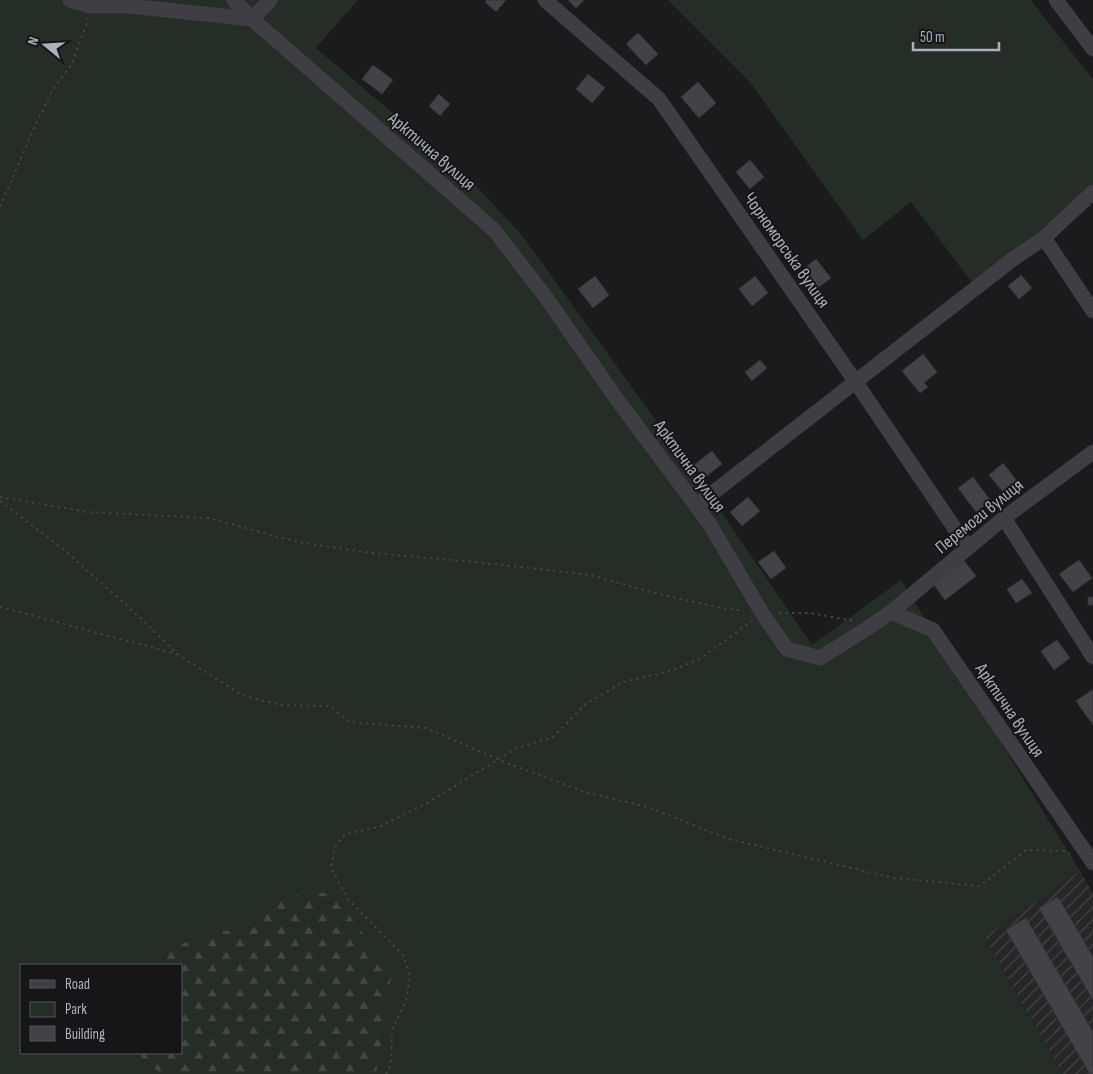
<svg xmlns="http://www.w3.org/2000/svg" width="1093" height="1074" font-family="'Sofia Sans Condensed',sans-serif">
	<defs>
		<pattern id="industrial-furrows" width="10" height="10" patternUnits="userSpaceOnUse" patternTransform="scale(1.25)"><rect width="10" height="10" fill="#27272a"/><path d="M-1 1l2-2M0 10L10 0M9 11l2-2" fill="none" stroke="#444447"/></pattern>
		<pattern id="forest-firs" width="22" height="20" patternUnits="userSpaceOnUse" patternTransform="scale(1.25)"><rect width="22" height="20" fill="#252d27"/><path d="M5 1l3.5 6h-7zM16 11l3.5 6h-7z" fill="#424944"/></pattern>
	</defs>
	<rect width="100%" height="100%" fill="#1b1b1d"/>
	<!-- industrial -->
	<path fill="url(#industrial-furrows)" d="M1080 871 1093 894V1074H1062L984 937Z"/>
	<!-- green -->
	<path fill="#252d27" d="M0 0H358L316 48 467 176 521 234 700 481 812 645 901 580 1080 871 984 937 1062 1074H376L392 972 283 897 248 930 213 931 170 949 160 965H21V1053H140L139 1055 161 1074H0Z
		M668 0H1031L1093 80V201L980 293 911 202 863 240 750 82Z"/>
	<!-- forest -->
	<path fill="url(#forest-firs)" d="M330 892 359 928 392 972 376 1074H161L139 1055 140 1053H181V965H160L170 949 213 931 248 930 283 897Z"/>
	<!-- building -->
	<path fill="#424347" stroke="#353539" d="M487 0H506L496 12 485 2Z
		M568 0H584L576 8Z
		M638 33 658 54 646 65 626 44Z
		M373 65 393 80 382 94 362 79Z
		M588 74 605 88 592 103 576 89Z
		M698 82 716 103 699 118 681 97Z
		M439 94 450 104 440 116 429 106Z
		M750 160 764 177 750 189 736 172Z
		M816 259 831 278 815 290 801 271Z
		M1021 275 1032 288 1019 299 1008 286Z
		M595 276 609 295 593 308 578 289Z
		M755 276 768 293 752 306 739 289Z
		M923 354 937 372 924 383 928 387 920 393 902 371Z
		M760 360 767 368 752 381 745 372Z
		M712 451 722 464 704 478 694 465Z
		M1003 463 1017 481 1003 492 989 475Z
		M973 477 991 501 976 512 958 488Z
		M748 497 760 511 742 526 730 512Z
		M774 551 786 568 771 579 758 562Z
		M1079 560 1092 578 1073 592 1059 574Z
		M964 561 976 576 945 600 934 585Z
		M1022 579 1032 593 1016 603 1007 589Z
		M1088 597H1093V605H1088Z
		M1057 640 1070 658 1054 670 1041 651Z
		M1092 690 1093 691V725L1076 701Z
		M1058 897 1093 957V1000L1039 908Z
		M1026 918 1093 1032V1074H1090L1006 930Z"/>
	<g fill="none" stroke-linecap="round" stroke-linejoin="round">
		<!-- path -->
		<path stroke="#424349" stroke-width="2" stroke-dasharray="2.5 4" stroke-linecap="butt" d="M0 207 34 128 53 89 72 64 86 25 87 18
			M0 497 88 512 208 518 298 542 371 553 476 562 590 575 658 594 722 608 744 611
			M0 501 63 549 144 621 177 654 242 695 280 705 330 706 349 722 426 728 504 762 585 792 647 807 729 839 894 878 980 886 1026 850 1064 851 1070 854
			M0 607 177 654
			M779 613H810L854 621
			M386 1074 391 1064 392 1030 406 1000 410 977 403 955 348 899 331 868 335 847 345 834 379 827 427 803 517 748 553 737 586 704 623 682 671 671 701 658 752 621"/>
		<!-- minor -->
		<path stroke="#3e3e44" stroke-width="15" d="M70 0 89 6H129L252 19 270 0
			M234 0 252 19 494 230 545 296 616 398 709 523 762 613 787 649 820 658 868 628 891 612 933 630 1093 863
			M545 0 659 99 855 381 968 548
			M1056 0 1093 49
			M1093 192 1044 238 1093 311
			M696 506 1013 259 1044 238
			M1004 518 1093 657
			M891 612 1004 518 1093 452"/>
	</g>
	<g text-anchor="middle" stroke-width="4" stroke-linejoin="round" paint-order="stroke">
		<!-- street labels -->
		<g font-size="18" fill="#aeb0bc" stroke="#161618">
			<text transform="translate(432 151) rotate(41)" y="6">Арктична вулиця</text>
			<text transform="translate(787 250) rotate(55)" y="6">Чорноморська вулиця</text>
			<text transform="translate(690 466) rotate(54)" y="6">Арктична вулиця</text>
			<text transform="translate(979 516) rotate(-39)" y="6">Перемоги вулиця</text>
			<text transform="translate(1010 710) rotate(56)" y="6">Арктична вулиця</text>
		</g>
	</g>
	<!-- legend -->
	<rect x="20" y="964" width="162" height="90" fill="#161618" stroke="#53545a"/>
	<rect x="30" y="980" width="25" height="8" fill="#3e3e44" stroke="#53545a"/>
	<text x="65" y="989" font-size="15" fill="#aeb0bc">Road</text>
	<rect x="30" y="1002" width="25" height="15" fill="#252d27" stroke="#53545a"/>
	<text x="65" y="1014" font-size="15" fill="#aeb0bc">Park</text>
	<rect x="30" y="1026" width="25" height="15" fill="#424347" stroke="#53545a"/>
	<text x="65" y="1039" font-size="15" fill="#aeb0bc">Building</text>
	<!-- north arrow -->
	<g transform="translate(45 45) rotate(288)" stroke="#161618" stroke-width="4" paint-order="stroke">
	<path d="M0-4L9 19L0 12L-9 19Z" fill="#aeb0bc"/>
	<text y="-8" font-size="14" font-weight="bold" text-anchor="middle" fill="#aeb0bc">N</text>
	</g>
	<!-- scale -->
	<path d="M913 42v8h86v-8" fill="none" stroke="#aeb0bc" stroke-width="2.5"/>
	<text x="920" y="42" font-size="15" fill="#aeb0bc" stroke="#161618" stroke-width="4" paint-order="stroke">50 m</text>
</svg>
